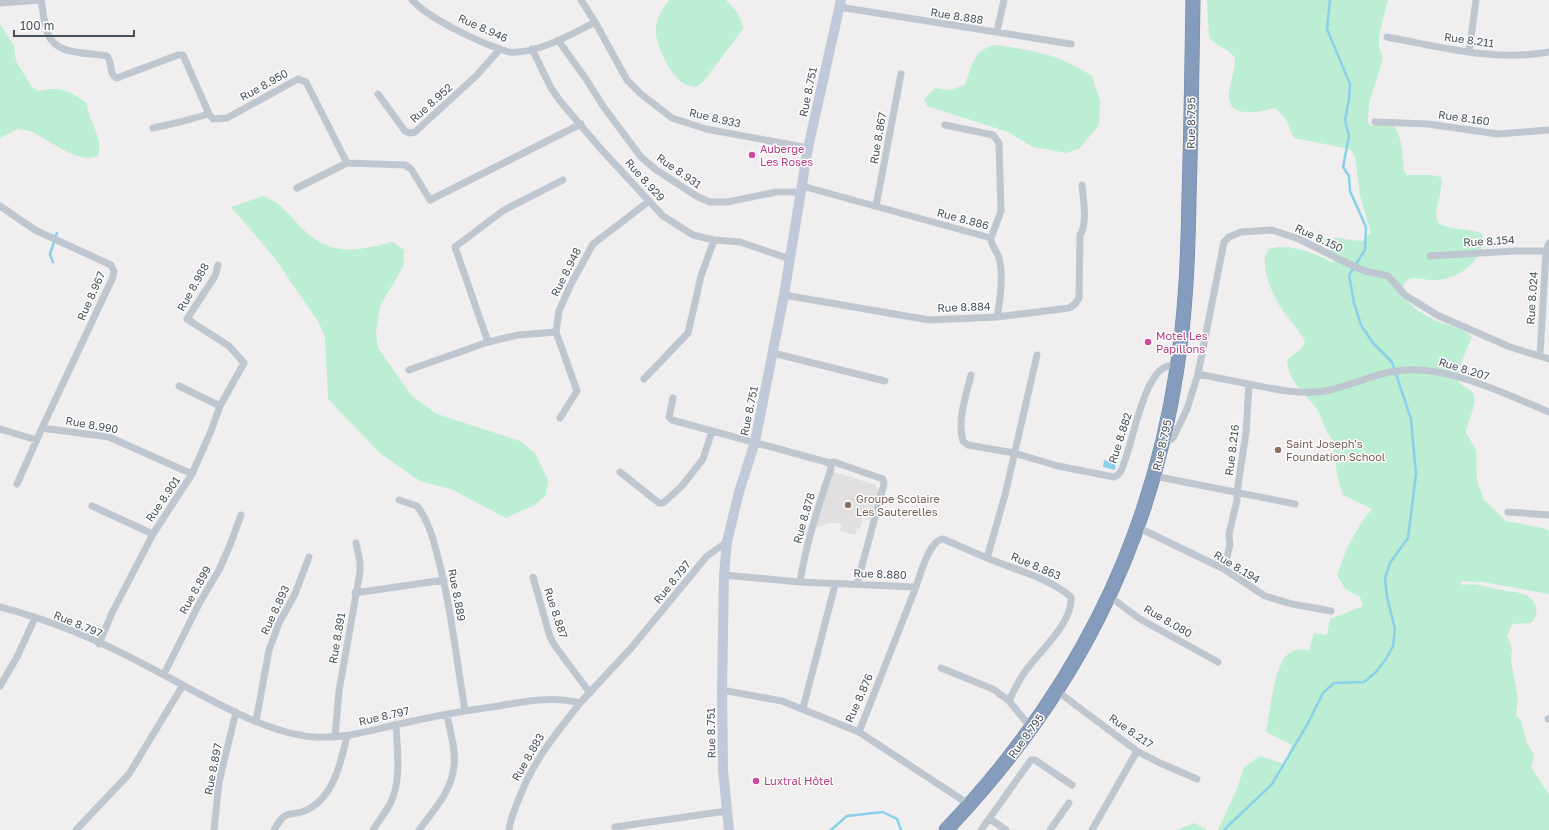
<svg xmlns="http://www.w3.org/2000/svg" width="1549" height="830" font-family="'Golos Text',sans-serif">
	<rect width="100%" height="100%" fill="#f0eeee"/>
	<!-- education -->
	<path fill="#e1dfe0" d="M834 472 876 485 879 492 870 520 863 518 860 529 857 528 855 535 840 531 842 524 838 523H829L815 528 829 480Z"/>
	<!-- green -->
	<path fill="#bceed3" d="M669 0H726L737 12 744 28 702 83 696 87C693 87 689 86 687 85 671 78 654 44 656 27 657 16 663 9 669 0Z
		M1207 0H1388L1379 35V47L1383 59 1369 103 1368 122 1371 126C1378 126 1388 124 1394 127 1402 132 1403 161 1404 170L1406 175H1431L1441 177C1444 192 1432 212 1438 223L1447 227 1479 232C1485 236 1485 241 1482 248 1474 268 1453 281 1431 280 1424 280 1416 277 1410 279 1404 281 1401 288 1401 294 1410 306 1423 315 1437 321 1448 325 1463 328 1472 337L1460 366 1457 380C1461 386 1467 387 1472 392 1480 402 1467 421 1466 432L1476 450 1477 481 1484 500 1506 521 1543 528 1549 531V594L1483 582 1460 581 1462 585C1475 583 1483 586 1496 589 1510 593 1529 589 1536 606 1538 613 1535 618 1531 623L1513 624 1507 635 1512 648 1511 660 1518 699 1516 715 1521 721 1527 743 1533 753 1534 759 1531 767 1549 795V830H1218L1236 791 1244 767 1260 756 1284 764 1292 745 1266 732C1270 713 1274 665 1288 654 1294 649 1301 649 1309 650L1314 633 1327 635 1330 619 1363 606 1360 597 1345 589 1337 575C1345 551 1355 529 1372 509L1343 495 1338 479 1332 440 1325 428 1318 410 1298 387 1292 378 1288 368 1287 360 1301 349 1305 342C1300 330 1290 321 1283 311 1274 298 1257 263 1269 249 1285 242 1319 254 1333 263L1335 260 1323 238C1335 236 1350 241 1363 241L1371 233 1360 196 1355 157 1350 149 1294 138 1285 118 1275 108C1259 112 1226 120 1229 92 1231 81 1235 70 1235 58 1228 47 1215 47 1209 37Z
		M0 24 14 46 16 61 32 87 39 91C62 86 68 91 87 103 88 122 104 137 98 156 79 165 50 140 32 132 27 130 22 130 17 129L0 138Z
		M995 45C1035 51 1057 53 1092 76L1100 101 1099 125 1080 148 1067 153 1033 147 1008 132 927 106 924 99 935 88 950 90 965 85C972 66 973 50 995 45Z
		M263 196C281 203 285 210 298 224 328 257 353 252 392 242L404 250 403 267 380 306 376 334 378 348 412 396 437 414 520 441 535 453 548 480 546 495 535 505 506 518 451 489 420 481 381 454 328 399 325 338 319 323 274 257 231 207Z
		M1195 823 1208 830H1176Z"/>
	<!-- water -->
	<path fill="#89d0eb" d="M1104 460 1116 463 1115 470 1103 467Z"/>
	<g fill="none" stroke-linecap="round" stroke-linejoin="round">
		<!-- stream -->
		<path stroke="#89d0eb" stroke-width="2.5" d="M53 262 50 254 57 233
			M831 830 847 816 883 812 897 819 901 830
			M1224 830 1272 784 1307 725 1323 693 1334 683 1364 682 1376 672 1386 659 1393 646 1395 629 1387 597 1385 578 1390 563 1408 538 1416 474 1411 419 1392 362 1373 343 1361 325 1354 303 1349 275 1365 250 1366 227 1350 191 1349 176 1343 167 1349 136 1345 120 1349 99 1350 84 1327 29 1330 0"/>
		<!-- highway casing -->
		<g stroke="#7187a8" stroke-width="15">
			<path id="highway" d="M946 830C1072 698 1150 548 1177 368 1186 311 1188 255 1189 198 1191 132 1192 66 1193 0"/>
		</g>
		<!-- street -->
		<path stroke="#bec7d0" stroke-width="7" d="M41 0C43 11 44 24 48 34 56 56 89 52 107 56 113 63 108 74 117 78L178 55H183L209 114 213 119 227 118 298 79 306 82 347 163 405 165 411 169 430 200 581 124
			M412 0C431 20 482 44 509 52 534 55 573 34 595 22
			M581 0 595 22 627 80 641 94 672 118 706 129 808 148
			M0 3 40 0
			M839 7 1071 44
			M997 31 1004 0
			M1387 37C1440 47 1495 62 1549 52
			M558 40 586 79 603 106 641 157 655 169 698 197 710 202H727L776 192H801
			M532 49 551 88 560 101 600 148 663 216 693 235 714 240 740 242 790 259
			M1469 52 1476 0
			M378 94 405 131 410 133 415 132 477 75 500 49
			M1375 122 1428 124 1498 134 1549 130
			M153 128 180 122 209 114
			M802 186 991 238 1001 211 999 143 993 135 945 125
			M297 188 347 163
			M0 206 35 230 111 265 114 271 113 277 42 428
			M876 206 901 74
			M991 238C991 245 995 249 998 255 1004 271 1000 301 997 317
			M1430 256 1514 251H1549
			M218 265 215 276 187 319 229 346 244 363 220 406
			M784 295 929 320 997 317 1069 308 1075 304 1079 298 1080 235C1088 223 1083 199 1082 185
			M488 342 455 247 504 210 563 180
			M773 353 885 381
			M1540 355 1546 251 1549 243
			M409 370 488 342 518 335 556 332
			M1198 374 1249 384 1246 433 1237 492V500L1229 534 1230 545 1224 569
			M971 375C966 396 957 420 963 441L968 445 1014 453 1058 466 1114 477C1120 475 1122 469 1124 463 1133 441 1144 372 1168 366 1171 365 1175 366 1178 366
			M644 379 688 333 701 276 714 240
			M1249 384C1274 389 1299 395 1325 391 1352 386 1378 371 1407 370 1451 367 1508 395 1549 412
			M673 398 669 417 672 420 830 463 831 469C818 506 806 543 800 582L724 575
			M560 418 577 391 556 332 559 311 570 286 593 244 648 202
			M0 429 37 440
			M1163 441 1170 440 1173 438 1187 409 1198 374 1224 242 1229 237 1241 232 1272 230 1299 239 1349 264 1365 271 1388 276 1405 295 1437 315 1510 347 1549 359
			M830 463 834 462 883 479 884 484 857 584
			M620 472 659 503H663L681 487 703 459 712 431
			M1154 476 1295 504
			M17 484 42 428 109 437 192 474
			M399 500 417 506C428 520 433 538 437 554 451 605 456 658 465 710
			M92 506 153 534
			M1508 512 1549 515
			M1137 527 1224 569 1265 596 1292 604 1331 611
			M533 577 550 637 555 646 590 693
			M800 582 916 587C920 575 929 540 943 539L987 558
			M355 593 444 580
			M1109 596 1140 619 1218 662
			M0 607C50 620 100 641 145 665 193 689 260 733 314 737 342 739 368 731 395 725 429 717 463 711 498 706 526 701 552 696 580 703L632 647 707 556 727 542
			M99 644 112 613 153 534 192 474 211 431 220 406 179 386
			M941 668 993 689 1009 701
			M164 674 200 602 219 570 230 545 241 515
			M0 686 17 657 35 618
			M722 690 782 701 859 732 916 587
			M1057 691 1137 751 1160 763 1197 779
			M803 708 835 585
			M1548 719H1549
			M256 721 269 650 279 623 295 594 309 557
			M1032 729 1009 701C1014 690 1020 678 1027 669 1042 649 1073 622 1071 597 1050 578 1013 569 987 558L1005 495 1037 355
			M859 732 970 805
			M335 737 339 691 360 572V562L356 543
			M990 819 1006 830
			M615 827 727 811
			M76 830 129 774 183 685
			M214 830 219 782 236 712
			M274 830C288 805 291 819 309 809 334 795 341 762 347 736
			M373 830C378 822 385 813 390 804 402 781 397 749 396 724
			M419 830C433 811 452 791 454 766 456 749 450 731 447 715
			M509 830C510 820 514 811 518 801 533 761 554 736 580 703
			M981 830 1031 760H1035L1072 785
			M1050 830 1069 803
			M1092 830 1137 751"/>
		<!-- secondary -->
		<path stroke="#c0c9d7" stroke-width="10" d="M729 830 723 770 722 690 724 575 727 542 739 492 755 442 784 295 808 148 841 0"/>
		<!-- highway -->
		<use href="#highway" stroke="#869cbc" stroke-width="14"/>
	</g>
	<!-- markers -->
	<g fill="#d1479c" stroke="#fff" stroke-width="1.5">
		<circle cx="752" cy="155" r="4"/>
		<circle cx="1148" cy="342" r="4"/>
		<circle cx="756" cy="781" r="4"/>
	</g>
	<g fill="#8d6e63" stroke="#fff" stroke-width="1.5">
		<circle cx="1278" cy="450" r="4"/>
		<circle cx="848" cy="505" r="4"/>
	</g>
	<g text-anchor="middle" stroke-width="3" stroke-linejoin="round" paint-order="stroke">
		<!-- street labels -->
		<g font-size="11" fill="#46505b" stroke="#fff">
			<text transform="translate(957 16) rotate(9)" y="4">Rue 8.888</text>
			<text transform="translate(483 28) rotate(24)" y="4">Rue 8.946</text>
			<text transform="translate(1469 40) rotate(8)" y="4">Rue 8.211</text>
			<text transform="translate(264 85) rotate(-29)" y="4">Rue 8.950</text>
			<text transform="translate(808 92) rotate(-78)" y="4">Rue 8.751</text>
			<text transform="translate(431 103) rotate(-42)" y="4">Rue 8.952</text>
			<text transform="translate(715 118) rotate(13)" y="4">Rue 8.933</text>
			<text transform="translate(1464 118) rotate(8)" y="4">Rue 8.160</text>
			<text transform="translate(1191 123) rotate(-89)" y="4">Rue 8.795</text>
			<text transform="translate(878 138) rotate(-80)" y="4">Rue 8.867</text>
			<text transform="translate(679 171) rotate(35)" y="4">Rue 8.931</text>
			<text transform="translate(645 180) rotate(48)" y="4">Rue 8.929</text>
			<text transform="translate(963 219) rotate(15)" y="4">Rue 8.886</text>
			<text transform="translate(1319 238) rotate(25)" y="4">Rue 8.150</text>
			<text transform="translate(1489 241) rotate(-3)" y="4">Rue 8.154</text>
			<text transform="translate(566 272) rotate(-63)" y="4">Rue 8.948</text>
			<text transform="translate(193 287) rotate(-61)" y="4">Rue 8.988</text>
			<text transform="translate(91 296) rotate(-66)" y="4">Rue 8.967</text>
			<text transform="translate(1532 298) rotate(-86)" y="4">Rue 8.024</text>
			<text transform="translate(964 307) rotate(-2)" y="4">Rue 8.884</text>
			<text transform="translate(1464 369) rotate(17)" y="4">Rue 8.207</text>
			<text transform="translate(749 411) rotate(-78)" y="4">Rue 8.751</text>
			<text transform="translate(92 425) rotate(10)" y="4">Rue 8.990</text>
			<text transform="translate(1120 438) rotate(-72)" y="4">Rue 8.882</text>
			<text transform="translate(1162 445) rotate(-77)" y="4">Rue 8.795</text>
			<text transform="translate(1232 450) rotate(-83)" y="4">Rue 8.216</text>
			<text transform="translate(163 499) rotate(-56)" y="4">Rue 8.901</text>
			<text transform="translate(804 518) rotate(-74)" y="4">Rue 8.878</text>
			<text transform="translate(1036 566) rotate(23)" y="4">Rue 8.863</text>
			<text transform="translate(1237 567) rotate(31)" y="4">Rue 8.194</text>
			<text transform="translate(880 574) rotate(2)" y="4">Rue 8.880</text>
			<text transform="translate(672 582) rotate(-51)" y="4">Rue 8.797</text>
			<text transform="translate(195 590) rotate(-61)" y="4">Rue 8.899</text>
			<text transform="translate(457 595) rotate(79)" y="4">Rue 8.889</text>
			<text transform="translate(275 610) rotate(-65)" y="4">Rue 8.893</text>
			<text transform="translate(556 613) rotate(72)" y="4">Rue 8.887</text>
			<text transform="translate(1168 621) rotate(30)" y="4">Rue 8.080</text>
			<text transform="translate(78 624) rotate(22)" y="4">Rue 8.797</text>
			<text transform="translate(337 638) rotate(-80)" y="4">Rue 8.891</text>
			<text transform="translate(859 698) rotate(-66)" y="4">Rue 8.876</text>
			<text transform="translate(384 716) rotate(-13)" y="4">Rue 8.797</text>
			<text transform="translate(1131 731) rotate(35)" y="4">Rue 8.217</text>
			<text transform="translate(711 733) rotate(-91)" y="4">Rue 8.751</text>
			<text transform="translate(1026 736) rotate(-54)" y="4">Rue 8.795</text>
			<text transform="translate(528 757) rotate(-60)" y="4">Rue 8.883</text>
			<text transform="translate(213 769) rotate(-79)" y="4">Rue 8.897</text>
		</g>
		<!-- hotel labels -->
		<g font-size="11" fill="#b23c85" stroke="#fff" text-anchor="start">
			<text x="760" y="153">Auberge<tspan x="760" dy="13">Les Roses</tspan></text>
			<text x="1156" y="340">Motel Les<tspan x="1156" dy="13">Papillons</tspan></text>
			<text x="764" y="785">Luxtral Hôtel</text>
		</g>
		<!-- education labels -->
		<g font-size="11" fill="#785e54" stroke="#fff" text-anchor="start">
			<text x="1286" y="448">Saint Joseph's<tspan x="1286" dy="13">Foundation School</tspan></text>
			<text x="856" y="503">Groupe Scolaire<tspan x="856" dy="13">Les Sauterelles</tspan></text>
		</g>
	</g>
	<!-- scale -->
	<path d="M14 30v6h120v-6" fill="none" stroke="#46505b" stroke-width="2"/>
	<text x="20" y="30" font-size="12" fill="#46505b" stroke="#ffffff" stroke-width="3" paint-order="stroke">100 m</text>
</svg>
